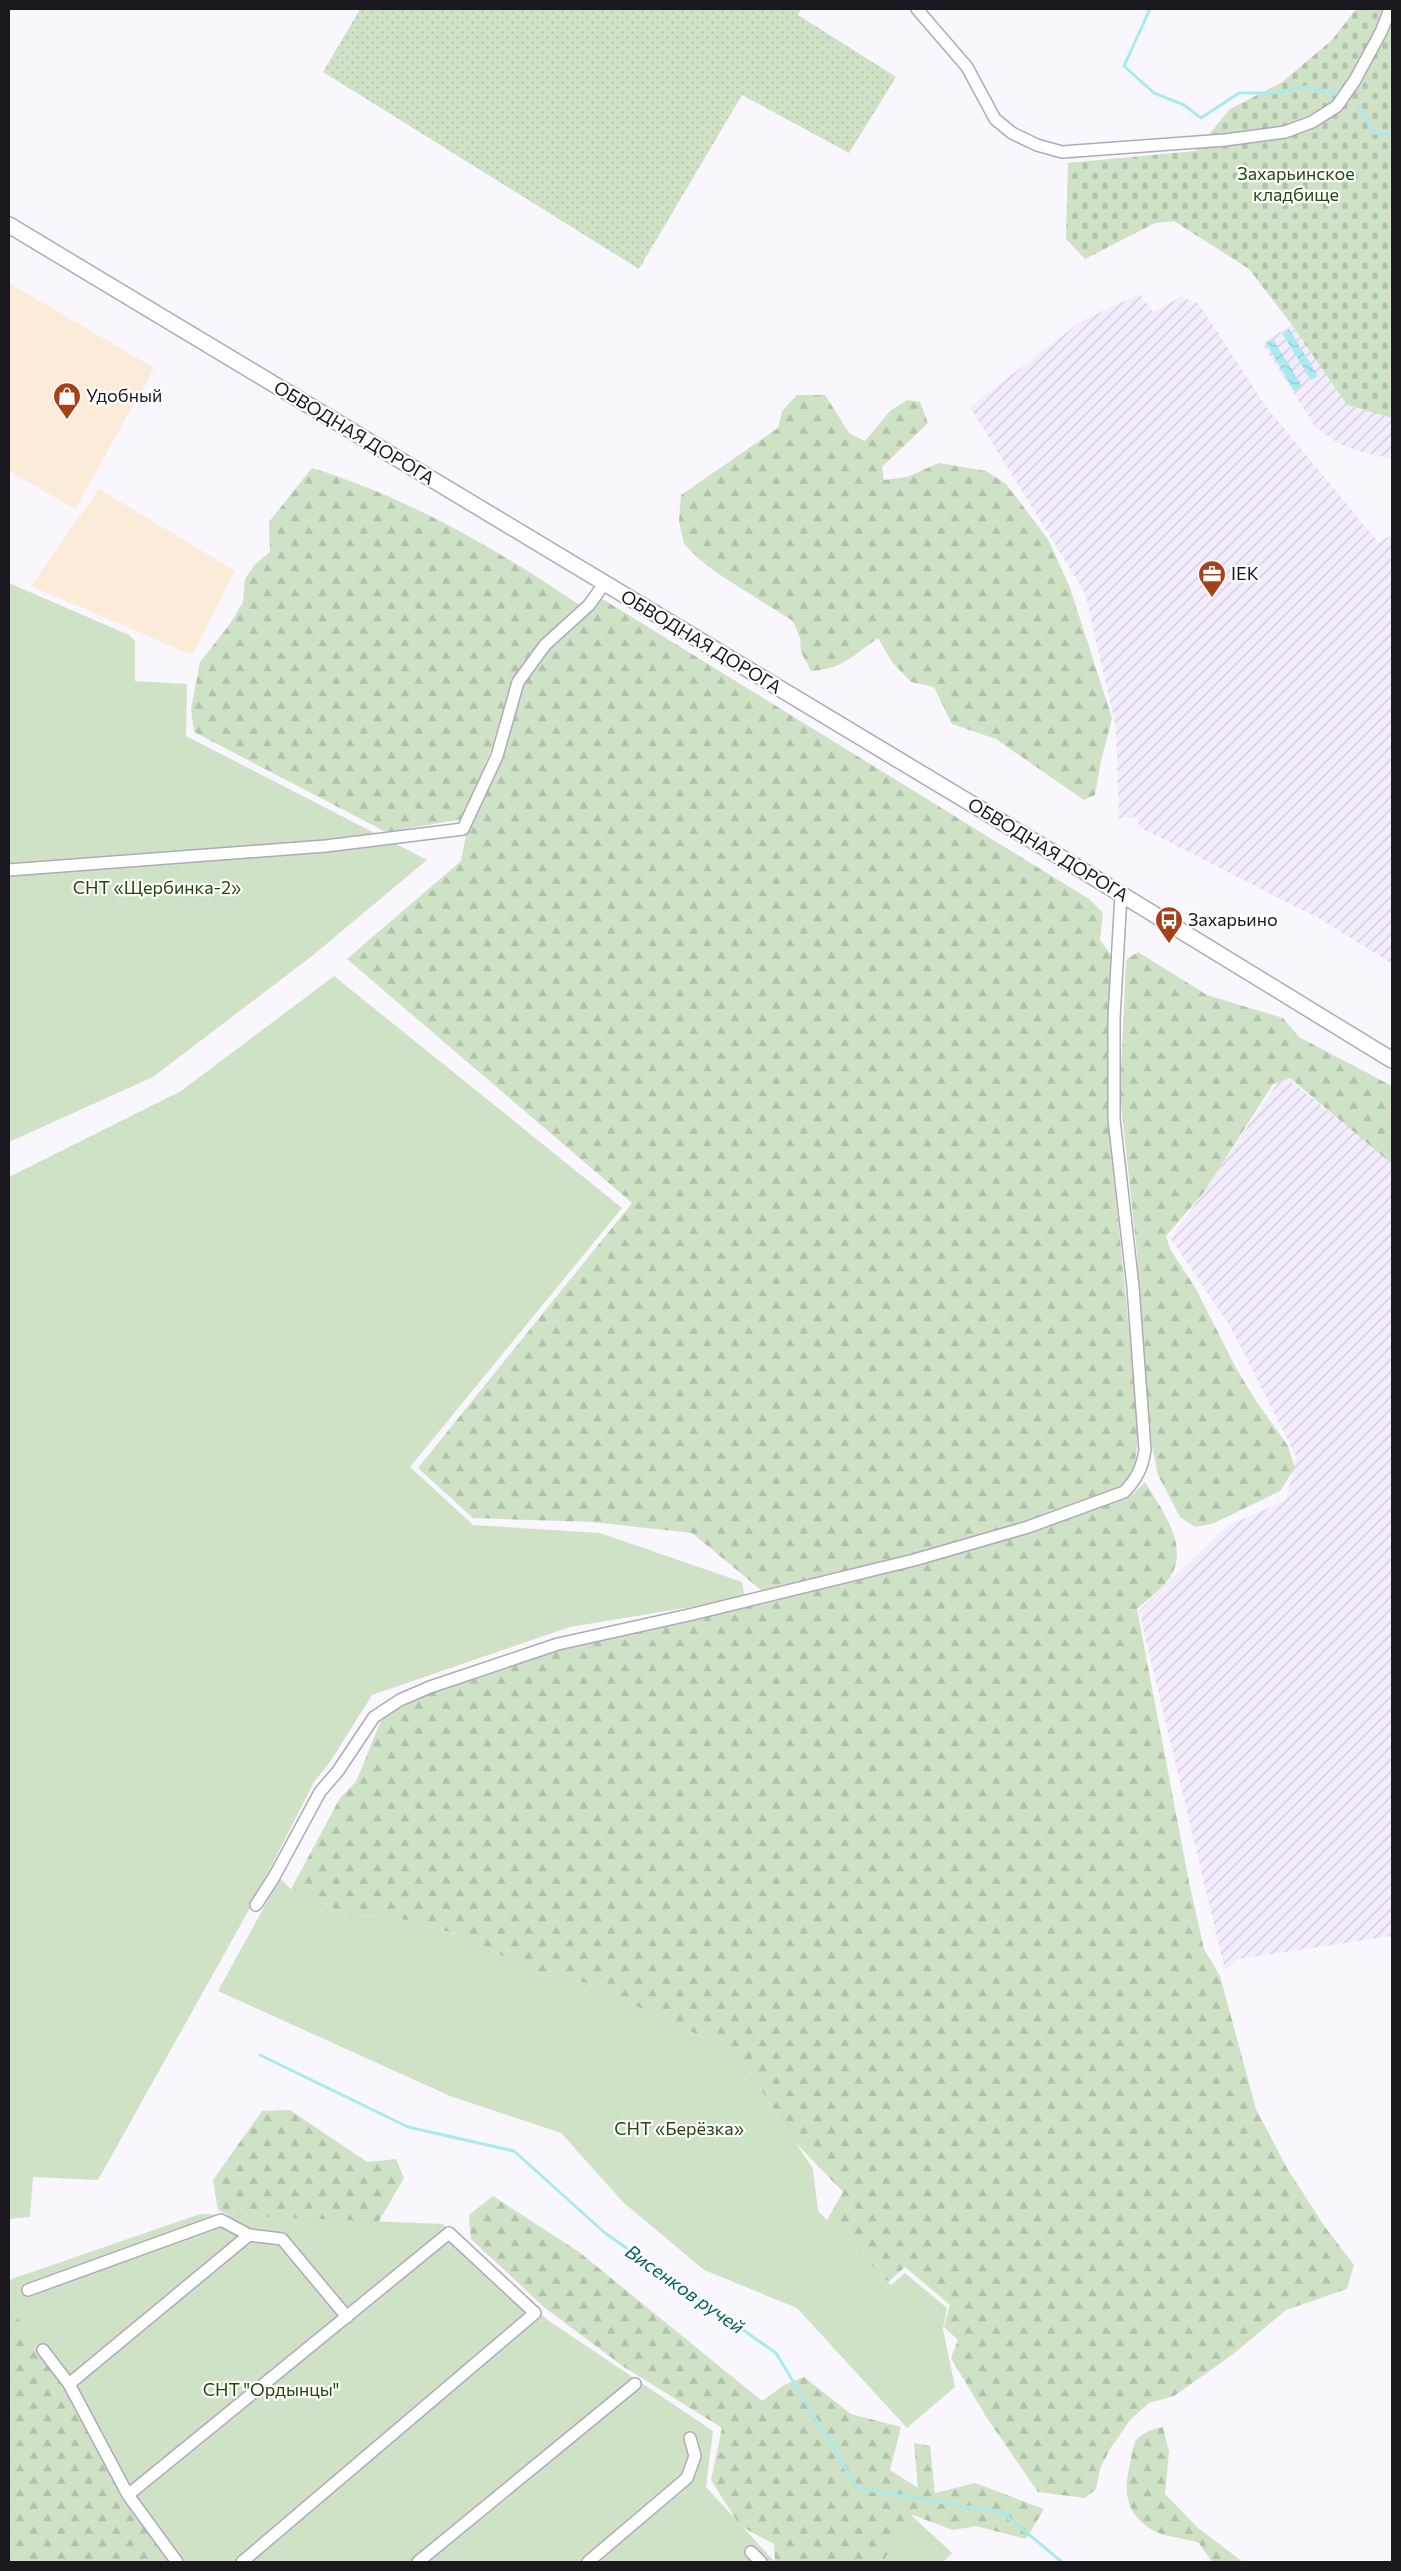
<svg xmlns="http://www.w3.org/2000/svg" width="1401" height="2571" font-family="Commissioner,sans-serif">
	<defs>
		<pattern id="industrial-furrows" width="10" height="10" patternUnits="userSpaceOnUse" patternTransform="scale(1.25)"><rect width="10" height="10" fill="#f2ecfc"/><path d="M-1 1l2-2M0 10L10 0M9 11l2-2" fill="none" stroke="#cfcad8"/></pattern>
		<pattern id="forest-firs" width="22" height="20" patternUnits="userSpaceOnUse" patternTransform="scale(1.25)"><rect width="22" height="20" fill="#cfe2c6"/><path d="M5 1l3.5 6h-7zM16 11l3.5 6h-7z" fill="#b1c1aa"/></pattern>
		<pattern id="cemetery-stones" width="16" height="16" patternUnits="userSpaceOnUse" patternTransform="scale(1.25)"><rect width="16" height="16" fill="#cfe2c6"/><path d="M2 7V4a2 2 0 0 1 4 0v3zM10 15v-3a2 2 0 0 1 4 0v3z" fill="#b1c1aa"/></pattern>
		<pattern id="park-dots" width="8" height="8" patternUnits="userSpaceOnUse" patternTransform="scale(1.25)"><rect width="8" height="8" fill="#cfe2c6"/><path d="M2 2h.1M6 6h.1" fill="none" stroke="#b1c1aa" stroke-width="1.8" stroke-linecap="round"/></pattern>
		<pattern id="water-waves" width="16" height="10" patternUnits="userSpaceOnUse" patternTransform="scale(1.25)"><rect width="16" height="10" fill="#a9eaf0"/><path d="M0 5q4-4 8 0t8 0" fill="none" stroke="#91c8cd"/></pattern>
	</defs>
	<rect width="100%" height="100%" fill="#f9f6fe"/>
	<!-- commercial -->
	<path fill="#fbebd8" d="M9 283 154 368 75 509 9 471Z
		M99 489 235 571 192 655 31 586Z"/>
	<!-- industrial -->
	<path fill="url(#industrial-furrows)" d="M1140 294 1153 312 1181 297 1199 304 1266 407 1378 542 1392 535V964L1324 921 1139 827 1137 817 1119 818 1116 727 1085 593 970 407 1083 320Z
		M1292 325 1347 405 1392 418V459L1358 451 1338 443 1315 427 1262 343Z
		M1283 1075 1392 1162V1936L1238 1959 1225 1970 1139 1611 1227 1526 1286 1500 1296 1456 1230 1326 1171 1239Z"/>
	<!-- forest -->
	<path fill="url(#forest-firs)" d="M797 395H825L849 433 865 441 890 411 907 400 920 402 928 423 882 467 884 480 907 477 939 463 986 471 1006 484 1048 539 1070 588 1112 718 1101 761 1095 795 1084 800 996 739 952 724 934 687 911 682 893 663 878 638C853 655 843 669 811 671L801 652 800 638 793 621 723 577 700 560 684 544 679 521 681 495 778 428 782 411Z
		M312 468C409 498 497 549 581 606L542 641 504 718 463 819 386 832 194 732 191 709 200 662 230 624 243 602 245 579 255 564 270 552 269 522Z
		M601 598 1089 899 1103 913 1100 940 1111 955 1107 1110 1139 1428 1135 1464 1129 1476 1118 1489 1023 1523 905 1558 761 1590 692 1533 592 1522 473 1518 418 1468 632 1203 347 959 461 861 466 835 504 756 520 694 527 678 552 644Z
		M1138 952 1207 995 1283 1018 1299 1037 1392 1086V1164L1290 1078 1273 1084 1204 1192 1166 1236 1170 1249 1196 1289 1236 1368 1256 1401 1288 1446 1295 1468 1280 1491 1212 1524 1195 1527 1180 1517 1158 1475 1147 1422 1137 1253 1120 1095 1126 960Z
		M1145 1482C1162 1510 1191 1547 1169 1579 1161 1590 1147 1600 1137 1609L1189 1882 1204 1949 1220 1976 1256 2109 1288 2170 1325 2227 1354 2265 1347 2289 1286 2310 1232 2355 1174 2396 1149 2403 1131 2419 1110 2449 1100 2469 1096 2489 1085 2498 1038 2492 987 2418 951 2358 958 2340 944 2327 950 2305 905 2267 888 2282 826 2222 843 2192 796 2143 746 2067 711 2041 586 1983 540 1974 459 1935 387 1915 351 1916 291 1889 340 1798 356 1782 382 1718 409 1699 546 1652 861 1580 1023 1535 1133 1494Z
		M290 2110 367 2162 396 2159 404 2178 372 2233 249 2224 218 2210 213 2180 262 2111Z
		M493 2196 579 2252 762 2401 784 2385 804 2377 851 2414 901 2427 890 2470 918 2488 914 2443 930 2446 935 2493 975 2483 1044 2509 1026 2539 976 2526 953 2530 910 2514 894 2562H775L774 2544 740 2526 711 2480 722 2428 624 2367 545 2308 471 2239 469 2215Z
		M9 2304 177 2562H9Z
		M1163 2427 1169 2452 1165 2494 1198 2528 1243 2562H1212L1199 2543C1181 2536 1162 2539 1145 2525 1122 2507 1125 2484 1131 2459 1132 2453 1133 2445 1136 2440 1144 2432 1152 2429 1163 2427Z"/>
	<!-- cemetery -->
	<path fill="url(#cemetery-stones)" d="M1356 9H1392V418L1347 405 1292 325 1249 269 1174 221 1155 223 1085 259 1066 239 1068 163 1195 151 1230 109 1281 83 1332 40Z"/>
	<!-- park -->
	<path fill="url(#park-dots)" d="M360 9H801L798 15 896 77 849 153 742 95 639 269 323 72Z"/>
	<!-- garden -->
	<path fill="#cfe2c6" d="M9 583 129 635 135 641V681L187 684 186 736 427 860 312 956 153 1077 9 1142Z
		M334 976 622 1208 410 1467 473 1525 600 1533 742 1582 745 1598 570 1627 372 1695 330 1762 314 1782 250 1908 98 2180 33 2177 30 2217 9 2219V1177L181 1091Z
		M280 1878 291 1889 351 1916 387 1915 459 1935 540 1974 586 1983 711 2041 746 2067 813 2169 818 2211 891 2285 905 2273 947 2308 943 2329 955 2387 907 2428 797 2308 704 2270 623 2202 561 2133 450 2096 218 1991Z
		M200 2214 443 2224 549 2321 713 2431 706 2487 775 2562H177L9 2304V2280Z
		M910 2514 952 2553 943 2562H883Z"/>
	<!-- water -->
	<path fill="url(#water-waves)" d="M1289 329 1318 376 1311 380 1282 333Z
		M1273 339 1302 386 1294 391 1266 343Z"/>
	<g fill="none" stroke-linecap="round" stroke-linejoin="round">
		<!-- stream -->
		<path stroke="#a9eaf0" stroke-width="3" d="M1150 9 1124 66 1154 93 1184 105 1201 118 1239 93H1274L1306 87 1339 95
			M1359 107 1374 133H1392
			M260 2055 408 2127 514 2151 605 2233 776 2353 857 2488 1003 2513 1062 2562"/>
		<!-- minor casing -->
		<g stroke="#b0a8bb" stroke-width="14">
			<path id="minor" d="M917 9 967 67 995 119 1012 133 1037 145 1062 152 1225 140 1285 132 1312 122 1337 106 1355 80 1381 32 1390 9
				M9 870 326 846 463 829 497 756 518 682 545 645 589 605 604 584
				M256 1905 274 1877 320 1792 338 1771 374 1717 400 1700 430 1687 558 1644 693 1614 914 1560 1028 1527 1124 1492C1137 1479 1142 1468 1145 1450L1133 1287 1114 1119V1018L1121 894
				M28 2290 221 2220 249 2235
				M43 2350 69 2384 128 2495 177 2562
				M69 2384 249 2235 282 2239 347 2317
				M128 2495 449 2233 535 2313 242 2562
				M751 2552 761 2562
				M418 2562 635 2384
				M588 2562 687 2478 695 2456 690 2438"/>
		</g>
		<!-- major casing -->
		<g stroke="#b0a8bb" stroke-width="18">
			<path id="major" d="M9 225 1080 869 1392 1060"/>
		</g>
		<!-- minor -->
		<use href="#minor" stroke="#fff" stroke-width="11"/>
		<!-- major -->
		<use href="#major" stroke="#fff" stroke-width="15"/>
	</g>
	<!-- icons -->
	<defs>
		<g id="shop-pin" transform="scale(1.4375)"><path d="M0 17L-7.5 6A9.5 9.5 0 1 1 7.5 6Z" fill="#a64018" stroke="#fff"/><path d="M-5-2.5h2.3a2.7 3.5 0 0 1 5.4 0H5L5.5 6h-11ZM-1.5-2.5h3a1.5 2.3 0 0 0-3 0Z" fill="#fff"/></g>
		<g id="office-pin" transform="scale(1.4375)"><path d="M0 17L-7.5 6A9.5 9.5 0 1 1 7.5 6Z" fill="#a64018" stroke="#fff"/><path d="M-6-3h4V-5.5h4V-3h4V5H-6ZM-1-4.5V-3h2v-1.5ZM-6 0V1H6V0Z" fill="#fff"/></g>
		<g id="bus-pin" transform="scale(1.4375)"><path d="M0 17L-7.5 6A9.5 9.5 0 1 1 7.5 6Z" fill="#a64018" stroke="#fff"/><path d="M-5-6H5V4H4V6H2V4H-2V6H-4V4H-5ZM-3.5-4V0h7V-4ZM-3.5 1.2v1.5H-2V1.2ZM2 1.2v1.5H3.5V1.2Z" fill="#fff"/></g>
	</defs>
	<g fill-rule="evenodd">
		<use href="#shop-pin" x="67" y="396"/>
		<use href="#office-pin" x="1212" y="574"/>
		<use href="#bus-pin" x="1169" y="920"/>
	</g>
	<g text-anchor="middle" stroke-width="4.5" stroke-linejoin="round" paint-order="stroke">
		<!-- park labels -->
		<g font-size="18" fill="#234609" stroke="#fff">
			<text x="1296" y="180">Захарьинское<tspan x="1296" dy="21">кладбище</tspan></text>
			<text x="157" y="894">СНТ «Щербинка-2»</text>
			<text x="679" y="2135">СНТ «Берёзка»</text>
			<text x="271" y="2396">СНТ "Ордынцы"</text>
		</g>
		<!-- poi labels -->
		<g font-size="18" fill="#1a171e" stroke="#fff" text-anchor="start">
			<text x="86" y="402">Удобный</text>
			<text x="1231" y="580">IEK</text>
			<text x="1188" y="926">Захарьино</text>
		</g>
		<!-- street labels -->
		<g font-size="18" fill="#1a171e" stroke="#fff">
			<text transform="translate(354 433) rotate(31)" y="6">ОБВОДНАЯ ДОРОГА</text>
			<text transform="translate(701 642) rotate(31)" y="6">ОБВОДНАЯ ДОРОГА</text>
			<text transform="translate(1048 850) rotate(31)" y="6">ОБВОДНАЯ ДОРОГА</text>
		</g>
		<!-- water labels -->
		<g font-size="19" font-style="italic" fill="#006067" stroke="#fff">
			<text transform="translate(685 2289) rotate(35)" y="7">Висенков ручей</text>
		</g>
	</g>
	<!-- border -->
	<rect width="1401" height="2571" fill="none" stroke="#1a171e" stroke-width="20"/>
</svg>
